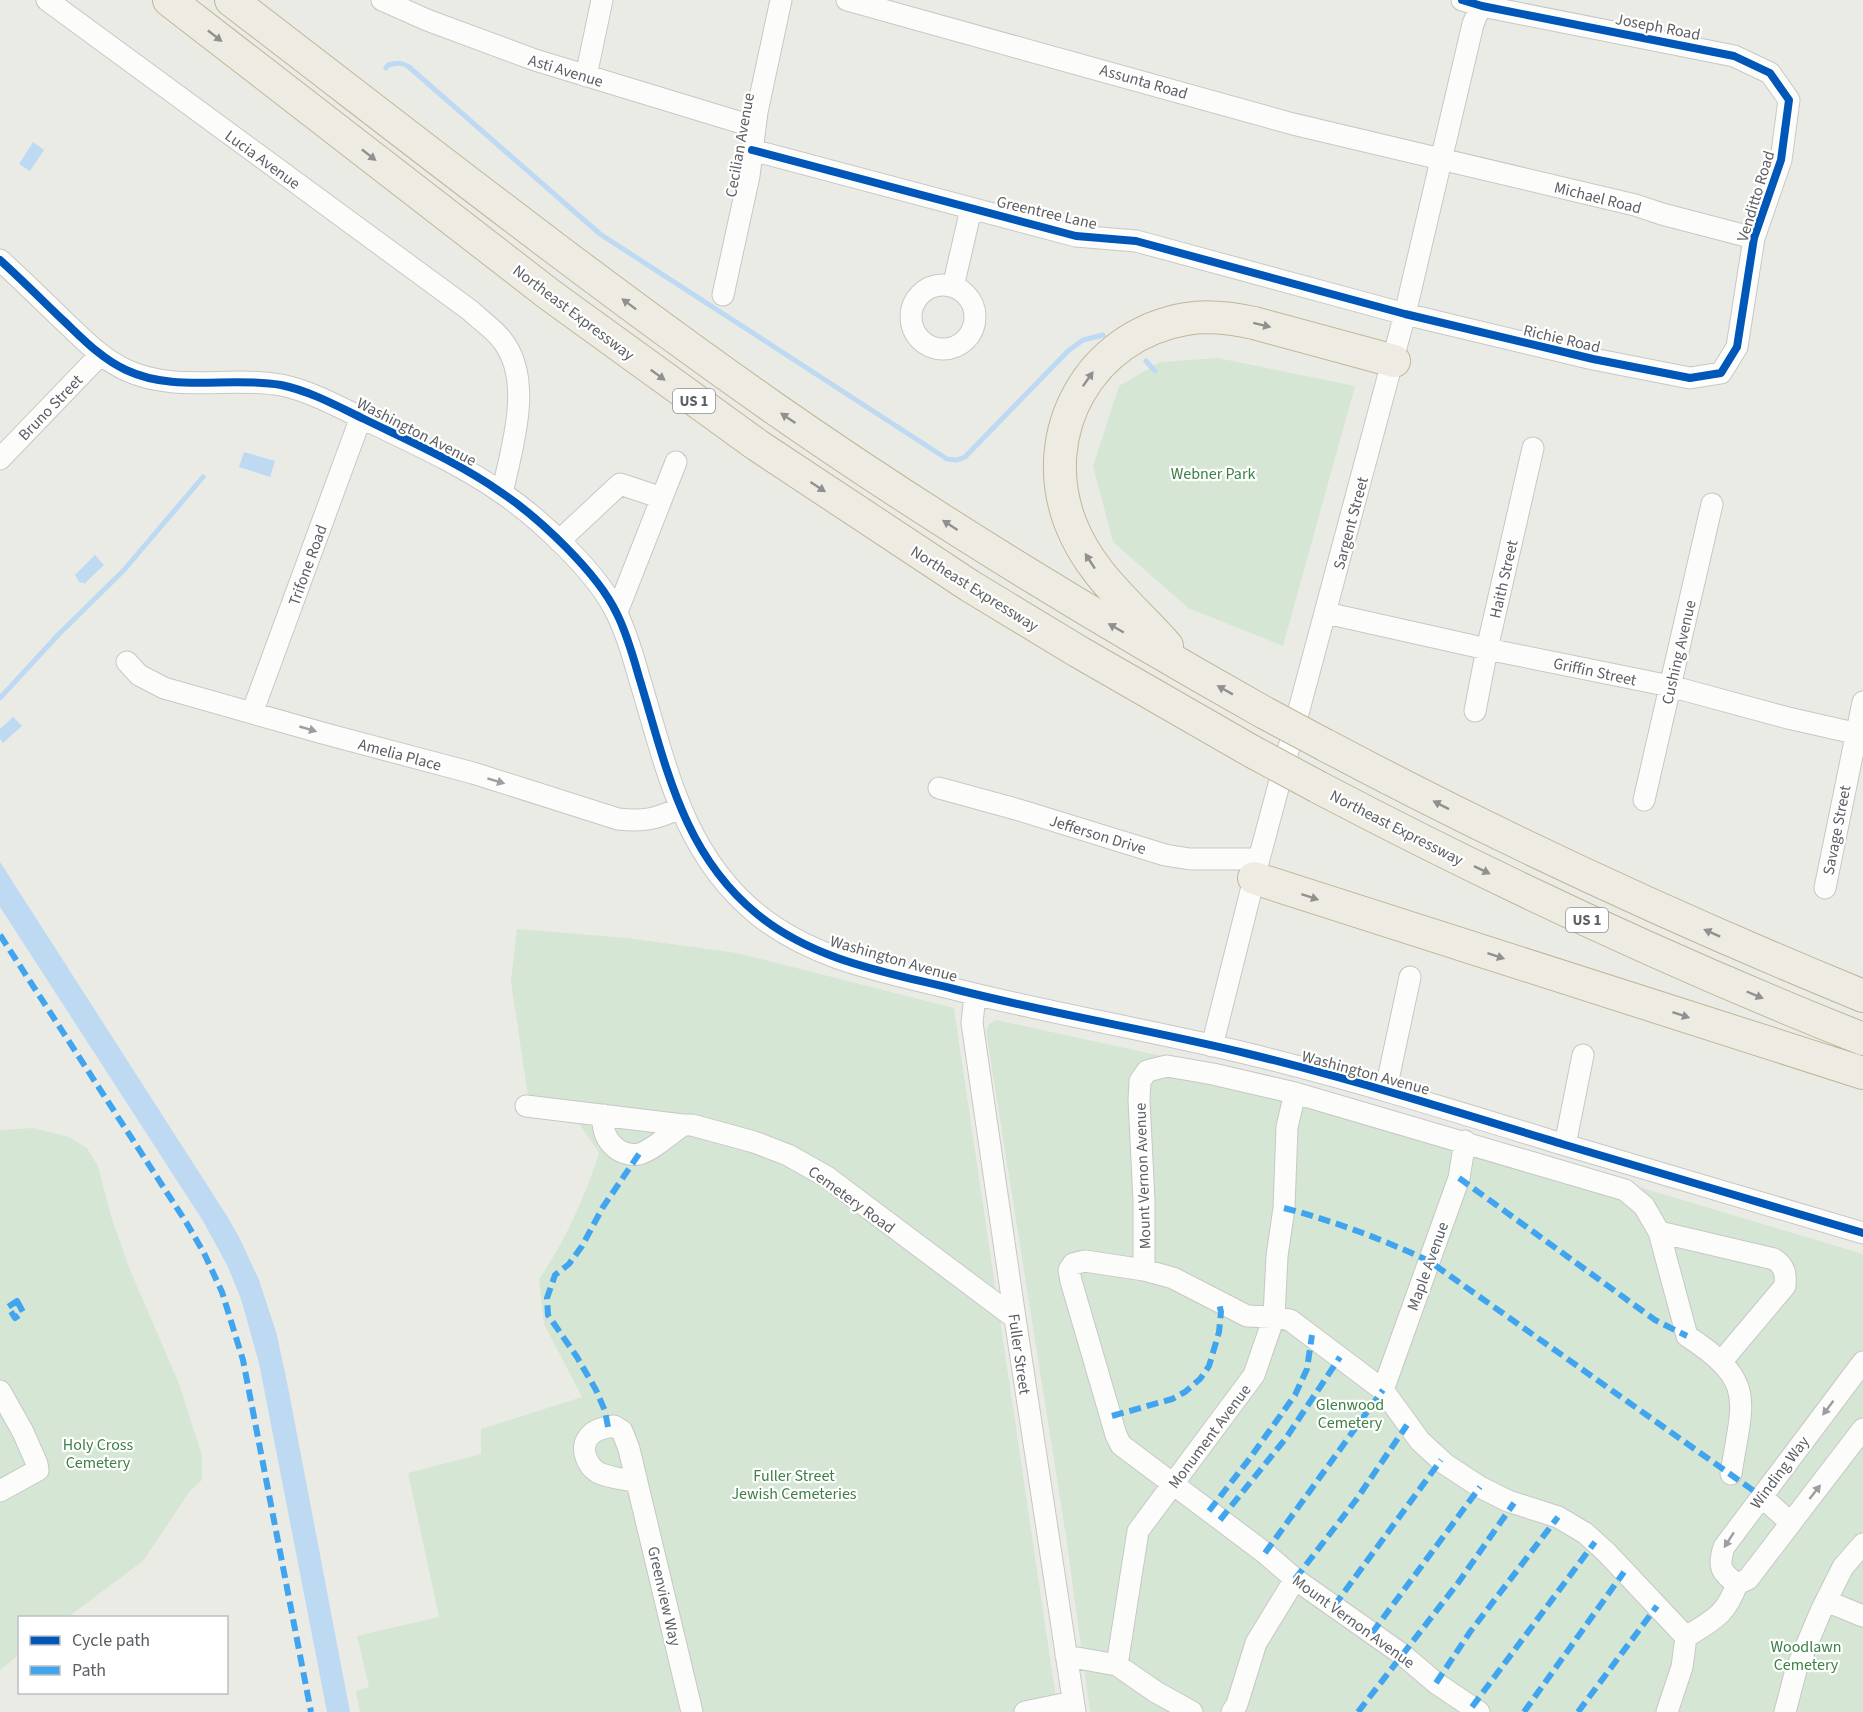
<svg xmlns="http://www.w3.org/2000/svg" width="1863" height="1712" font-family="'Source Sans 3',sans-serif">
	<rect width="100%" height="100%" fill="#ebebe6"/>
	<!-- green -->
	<path fill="#d5e6d4" d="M1218 358 1355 386 1283 646 1188 608 1113 542 1093 466 1119 386 1160 362Z
		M517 929 627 938 737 953 954 1008 1058 1712H360L356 1691 369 1687 357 1636 439 1617 408 1473 481 1454V1429L582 1397 544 1324 539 1279C565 1241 585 1197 599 1153L578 1122 529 1103 511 982Z
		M996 1020 1281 1082 1349 1100 1863 1254V1712H1090L1066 1536 986 1031 989 1024Z
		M33 1128 69 1137 87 1148 98 1166 111 1216 130 1270 178 1381 202 1455V1480L190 1491 143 1561 68 1617 20 1618 19 1655 0 1670V1130Z"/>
	<!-- water -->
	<path fill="#bed9f2" d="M33 142 44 150 30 171 19 164Z
		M244 452 275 461 270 477 239 467Z
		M95 555 104 565 84 584 82 582 80 583 75 575Z
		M13 717 22 726 3 743 0 739V729Z
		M0 862 227 1216 240 1239 259 1280 277 1335 288 1387 350 1712H327L259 1363 241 1299 228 1267 203 1221 0 907Z"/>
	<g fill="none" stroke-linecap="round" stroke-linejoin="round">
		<!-- stream -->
		<path stroke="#bed9f2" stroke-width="5" d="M386 68 388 65C396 63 402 62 409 67L600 234 947 459 957 460 965 457 1068 351 1083 340 1103 335
			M1146 361 1155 371
			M0 698 58 635 124 570 203 477"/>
		<!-- minor casing -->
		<g stroke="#c7c7c7" stroke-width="23">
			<path id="minor" d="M47 0 471 311C481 321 494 329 502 340 534 380 512 447 502 493
				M382 0 427 20 535 60 755 127
				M847 0 1293 124 1635 205 1662 214 1754 238
				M586 76 602 0
				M752 150 1076 236 1136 241 1405 314 1593 359 1690 378 1721 373 1737 347 1754 238 1781 160 1789 100 1770 73 1734 56 1482 6 1462 0
				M0 260C22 280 43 301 65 322 84 340 102 359 126 370 175 393 229 376 281 385 310 391 337 406 364 419 411 442 459 463 502 493 539 518 598 573 617 614 627 634 633 656 639 677 666 765 682 853 757 914 813 960 885 972 954 989 1052 1014 1151 1030 1249 1054 1355 1080 1458 1112 1562 1144 1662 1174 1763 1203 1863 1233
				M911 317a32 32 0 1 1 64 0a32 32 0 1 1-64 0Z
				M953 287 971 209
				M723 295 749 176 757 112 781 0
				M0 459 100 355
				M559 541 620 484 662 498
				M617 612 676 462
				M1326 613 1487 649 1670 686 1788 718 1863 735
				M127 662 139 675 164 688 326 734 473 773 618 819C644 822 656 819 680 808
				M1475 711 1487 649 1533 448
				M252 713 361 417
				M939 788 1019 810 1165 855 1190 859H1259
				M1644 800 1712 504
				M1825 888 1863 702
				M975 995 972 1023 1015 1318 1075 1712
				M1212 1046 1259 859 1405 314 1473 24 1483 0
				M1386 1089 1410 977
				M526 1106 683 1125H692L754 1142 788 1155 827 1177 1015 1318
				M604 1115C599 1136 617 1158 639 1154 651 1151 672 1133 683 1125
				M1565 1145 1583 1055
				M1659 1232 1774 1259C1785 1266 1786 1274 1785 1286L1721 1362
				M1144 1270V1201L1139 1100 1140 1081 1147 1071 1167 1066 1213 1074 1295 1093 1625 1190 1644 1206 1659 1232 1687 1336C1758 1382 1742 1401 1731 1474
				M1383 1390 1459 1178 1465 1141
				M0 1391 23 1432 37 1464 38 1470 0 1491
				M635 1481C623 1479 608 1478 597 1472 587 1465 580 1449 588 1438 593 1430 606 1427 614 1426L622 1431 629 1449 692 1712
				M1761 1496 1791 1523
				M1737 1584C1720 1572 1718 1566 1724 1547L1863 1362
				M1826 1601 1863 1616
				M1066 1656 1117 1665 1156 1692 1192 1712
				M1117 1665 1138 1531 1254 1375 1274 1317 1277 1256 1284 1208 1287 1127 1295 1093
				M1025 1712 1073 1702
				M1232 1712 1237 1704 1256 1643 1295 1579
				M1479 1712 1436 1683 1403 1655 1295 1579 1265 1553 1121 1445 1116 1435 1071 1281 1069 1270 1073 1264 1085 1261 1144 1270 1173 1278 1247 1316 1274 1317 1290 1320 1383 1390 1420 1441 1445 1464 1480 1487 1508 1501 1558 1517 1585 1533 1606 1552 1686 1637
				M1667 1712 1682 1667 1686 1637C1713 1620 1726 1615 1737 1584L1748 1579 1863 1429
				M1785 1712 1796 1670 1821 1611 1843 1567 1863 1544"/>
		</g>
		<!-- highway casing -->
		<g stroke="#c0b697" stroke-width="34">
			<path id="highway" d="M169 0 550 295 757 445 970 586 1079 652 1253 752
				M231 0C410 137 587 277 771 406 930 517 1096 618 1265 713
				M1167 646C1131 605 1090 575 1070 522 1036 431 1091 335 1186 319 1209 315 1231 318 1254 323L1394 361
				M1325 745C1500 838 1680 921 1863 996
				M1318 787C1495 880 1677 965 1863 1039
				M1254 878 1863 1073"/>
		</g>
		<!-- minor -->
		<use href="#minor" stroke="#fcfcfb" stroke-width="21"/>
		<!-- highway -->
		<use href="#highway" stroke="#eeece2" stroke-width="32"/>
		<!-- highway-bridge casing -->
		<g stroke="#c0b697" stroke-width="34" stroke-linecap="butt">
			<path id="highway-bridge" d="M1265 713 1325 745
				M1253 752 1318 787"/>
		</g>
		<!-- highway-bridge -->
		<use href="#highway-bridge" stroke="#eeece2" stroke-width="32"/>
		<!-- quiet -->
		<path stroke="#40a5ee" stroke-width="6" stroke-dasharray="12 6" stroke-linecap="butt" d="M0 935 186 1222 204 1253 222 1292 243 1360 311 1712
			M1459 1178 1655 1320 1687 1336
			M1284 1208C1334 1221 1382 1239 1429 1261L1761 1496
			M17 1301 23 1312 15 1318 8 1307Z
			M1112 1416 1172 1399 1185 1392 1200 1379 1209 1366 1219 1332 1221 1312 1219 1303
			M608 1427 605 1411 596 1390 577 1357 548 1315 547 1298 555 1275 569 1264 582 1246 603 1207 639 1154
			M1209 1511 1250 1458 1295 1395 1307 1369 1312 1335
			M1220 1520 1286 1438 1340 1357
			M1265 1553 1383 1390
			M1295 1579 1356 1500 1407 1425
			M1334 1606 1441 1460
			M1372 1633 1480 1487
			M1436 1683 1470 1632 1558 1517
			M1472 1707 1595 1542
			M1358 1712 1458 1583 1514 1503
			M1524 1712 1624 1572
			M1578 1712 1657 1606"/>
		<!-- cycleway casing -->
		<g stroke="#fff" stroke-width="11">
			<path id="cycleway" d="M752 150 1076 236 1136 241 1405 314 1593 359 1690 378 1721 373 1737 347 1754 238 1781 160 1789 100 1770 73 1734 56 1482 6 1462 0
				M0 260C22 280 43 301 65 322 84 340 102 359 126 370 175 393 229 376 281 385 310 391 337 406 364 419 411 442 459 463 502 493 539 518 598 573 617 614 627 634 633 656 639 677 666 765 682 853 757 914 813 960 885 972 954 989 1052 1014 1151 1030 1249 1054 1355 1080 1458 1112 1562 1144 1662 1174 1763 1203 1863 1233"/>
		</g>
		<!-- cycleway -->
		<use href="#cycleway" stroke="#0057b8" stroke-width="8"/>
	</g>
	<!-- one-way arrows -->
	<defs><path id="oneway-solid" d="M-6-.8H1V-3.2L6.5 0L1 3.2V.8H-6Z" transform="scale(1.5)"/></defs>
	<g fill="#8f908f">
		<use href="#oneway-solid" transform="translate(215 36) rotate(38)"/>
		<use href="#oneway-solid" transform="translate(369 155) rotate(38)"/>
		<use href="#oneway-solid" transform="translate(629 304) rotate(-143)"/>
		<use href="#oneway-solid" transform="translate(1262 325) rotate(14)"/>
		<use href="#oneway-solid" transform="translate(658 375) rotate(36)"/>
		<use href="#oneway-solid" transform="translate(1088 379) rotate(-55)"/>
		<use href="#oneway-solid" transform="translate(788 418) rotate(-146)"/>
		<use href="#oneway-solid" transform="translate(818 487) rotate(33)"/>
		<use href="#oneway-solid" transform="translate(950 525) rotate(-147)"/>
		<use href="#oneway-solid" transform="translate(1090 561) rotate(-123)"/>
		<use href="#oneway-solid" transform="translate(1116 628) rotate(-150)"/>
		<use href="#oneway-solid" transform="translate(1225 690) rotate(-151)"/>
		<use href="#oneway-solid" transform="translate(1441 805) rotate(-153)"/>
		<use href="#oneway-solid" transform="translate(1482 870) rotate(26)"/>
		<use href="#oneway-solid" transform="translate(1310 897) rotate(18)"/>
		<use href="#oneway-solid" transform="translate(1712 933) rotate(-156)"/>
		<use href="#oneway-solid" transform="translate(1496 956) rotate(18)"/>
		<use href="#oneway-solid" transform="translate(1755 995) rotate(23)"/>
		<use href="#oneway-solid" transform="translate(1681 1015) rotate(18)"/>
	</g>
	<g fill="#9c9ea0">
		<use href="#oneway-solid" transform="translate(308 729) rotate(16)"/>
		<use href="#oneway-solid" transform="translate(496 781) rotate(17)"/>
		<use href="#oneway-solid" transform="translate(1828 1408) rotate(127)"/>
		<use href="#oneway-solid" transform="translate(1815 1492) rotate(-52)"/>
		<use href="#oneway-solid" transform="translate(1729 1540) rotate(123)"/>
	</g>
	<g text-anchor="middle" stroke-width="4.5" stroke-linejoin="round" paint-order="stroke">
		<!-- shield labels -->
		<g fill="#fff" stroke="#8d8f92" stroke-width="1.5">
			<rect x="673" y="389" width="42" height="24" rx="4.5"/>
			<rect x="1566" y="908" width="42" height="24" rx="4.5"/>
		</g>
		<g font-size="15" font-weight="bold" fill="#5c5f63">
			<text x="694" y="406">US 1</text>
			<text x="1587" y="925">US 1</text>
		</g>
		<!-- street labels -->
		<g font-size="16" fill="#5c5f63" stroke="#fff">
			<text transform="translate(1658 26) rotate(11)" y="6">Joseph Road</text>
			<text transform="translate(566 70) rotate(17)" y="6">Asti Avenue</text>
			<text transform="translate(1144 81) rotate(16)" y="6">Assunta Road</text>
			<text transform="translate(739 145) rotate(-80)" y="6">Cecilian Avenue</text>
			<text transform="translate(263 159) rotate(36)" y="6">Lucia Avenue</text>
			<text transform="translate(1755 196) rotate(-73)" y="6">Venditto Road</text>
			<text transform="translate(1598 197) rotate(14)" y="6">Michael Road</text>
			<text transform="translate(1047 212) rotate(13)" y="6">Greentree Lane</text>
			<text transform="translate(574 312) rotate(37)" y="6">Northeast Expressway</text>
			<text transform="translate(1562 338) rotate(13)" y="6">Richie Road</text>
			<text transform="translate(50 407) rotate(-46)" y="6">Bruno Street</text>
			<text transform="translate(417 431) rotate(27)" y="6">Washington Avenue</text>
			<text transform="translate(1350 523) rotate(-75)" y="6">Sargent Street</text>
			<text transform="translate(307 565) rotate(-70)" y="6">Trifone Road</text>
			<text transform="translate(1503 579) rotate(-77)" y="6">Haith Street</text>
			<text transform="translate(975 588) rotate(32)" y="6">Northeast Expressway</text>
			<text transform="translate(1678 652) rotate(-77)" y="6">Cushing Avenue</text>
			<text transform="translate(1595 671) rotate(12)" y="6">Griffin Street</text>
			<text transform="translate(400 754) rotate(15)" y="6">Amelia Place</text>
			<text transform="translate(1397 827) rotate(27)" y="6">Northeast Expressway</text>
			<text transform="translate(1836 830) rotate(-79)" y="6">Savage Street</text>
			<text transform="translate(1098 834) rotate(17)" y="6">Jefferson Drive</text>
			<text transform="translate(894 958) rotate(16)" y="6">Washington Avenue</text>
			<text transform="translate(1366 1072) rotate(15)" y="6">Washington Avenue</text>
			<text transform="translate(1142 1176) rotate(-92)" y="6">Mount Vernon Avenue</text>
			<text transform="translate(852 1199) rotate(36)" y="6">Cemetery Road</text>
			<text transform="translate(1427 1266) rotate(-70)" y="6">Maple Avenue</text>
			<text transform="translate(1020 1354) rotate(82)" y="6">Fuller Street</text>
			<text transform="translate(1209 1436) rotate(-53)" y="6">Monument Avenue</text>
			<text transform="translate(1779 1472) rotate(-53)" y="6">Winding Way</text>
			<text transform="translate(665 1596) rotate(77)" y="6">Greenview Way</text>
			<text transform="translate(1354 1621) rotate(36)" y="6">Mount Vernon Avenue</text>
		</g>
		<!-- park labels -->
		<g font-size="16" fill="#3d8145" stroke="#fff">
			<text x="1213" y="479">Webner Park</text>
			<text x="1350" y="1410">Glenwood<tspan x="1350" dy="18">Cemetery</tspan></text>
			<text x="98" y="1450">Holy Cross<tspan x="98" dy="18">Cemetery</tspan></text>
			<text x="794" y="1481">Fuller Street<tspan x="794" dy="18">Jewish Cemeteries</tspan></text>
			<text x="1806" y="1652">Woodlawn<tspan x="1806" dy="18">Cemetery</tspan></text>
		</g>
	</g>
	<!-- legend -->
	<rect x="18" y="1616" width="210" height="78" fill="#ffffff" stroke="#bebfc1" stroke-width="1.5"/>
	<rect x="30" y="1636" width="30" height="9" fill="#0057b8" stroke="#bebfc1" stroke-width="1.5"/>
	<text x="72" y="1646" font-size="18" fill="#5c5f63">Cycle path</text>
	<rect x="30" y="1666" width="30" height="9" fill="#40a5ee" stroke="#bebfc1" stroke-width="1.5"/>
	<text x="72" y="1676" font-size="18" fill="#5c5f63">Path</text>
</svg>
